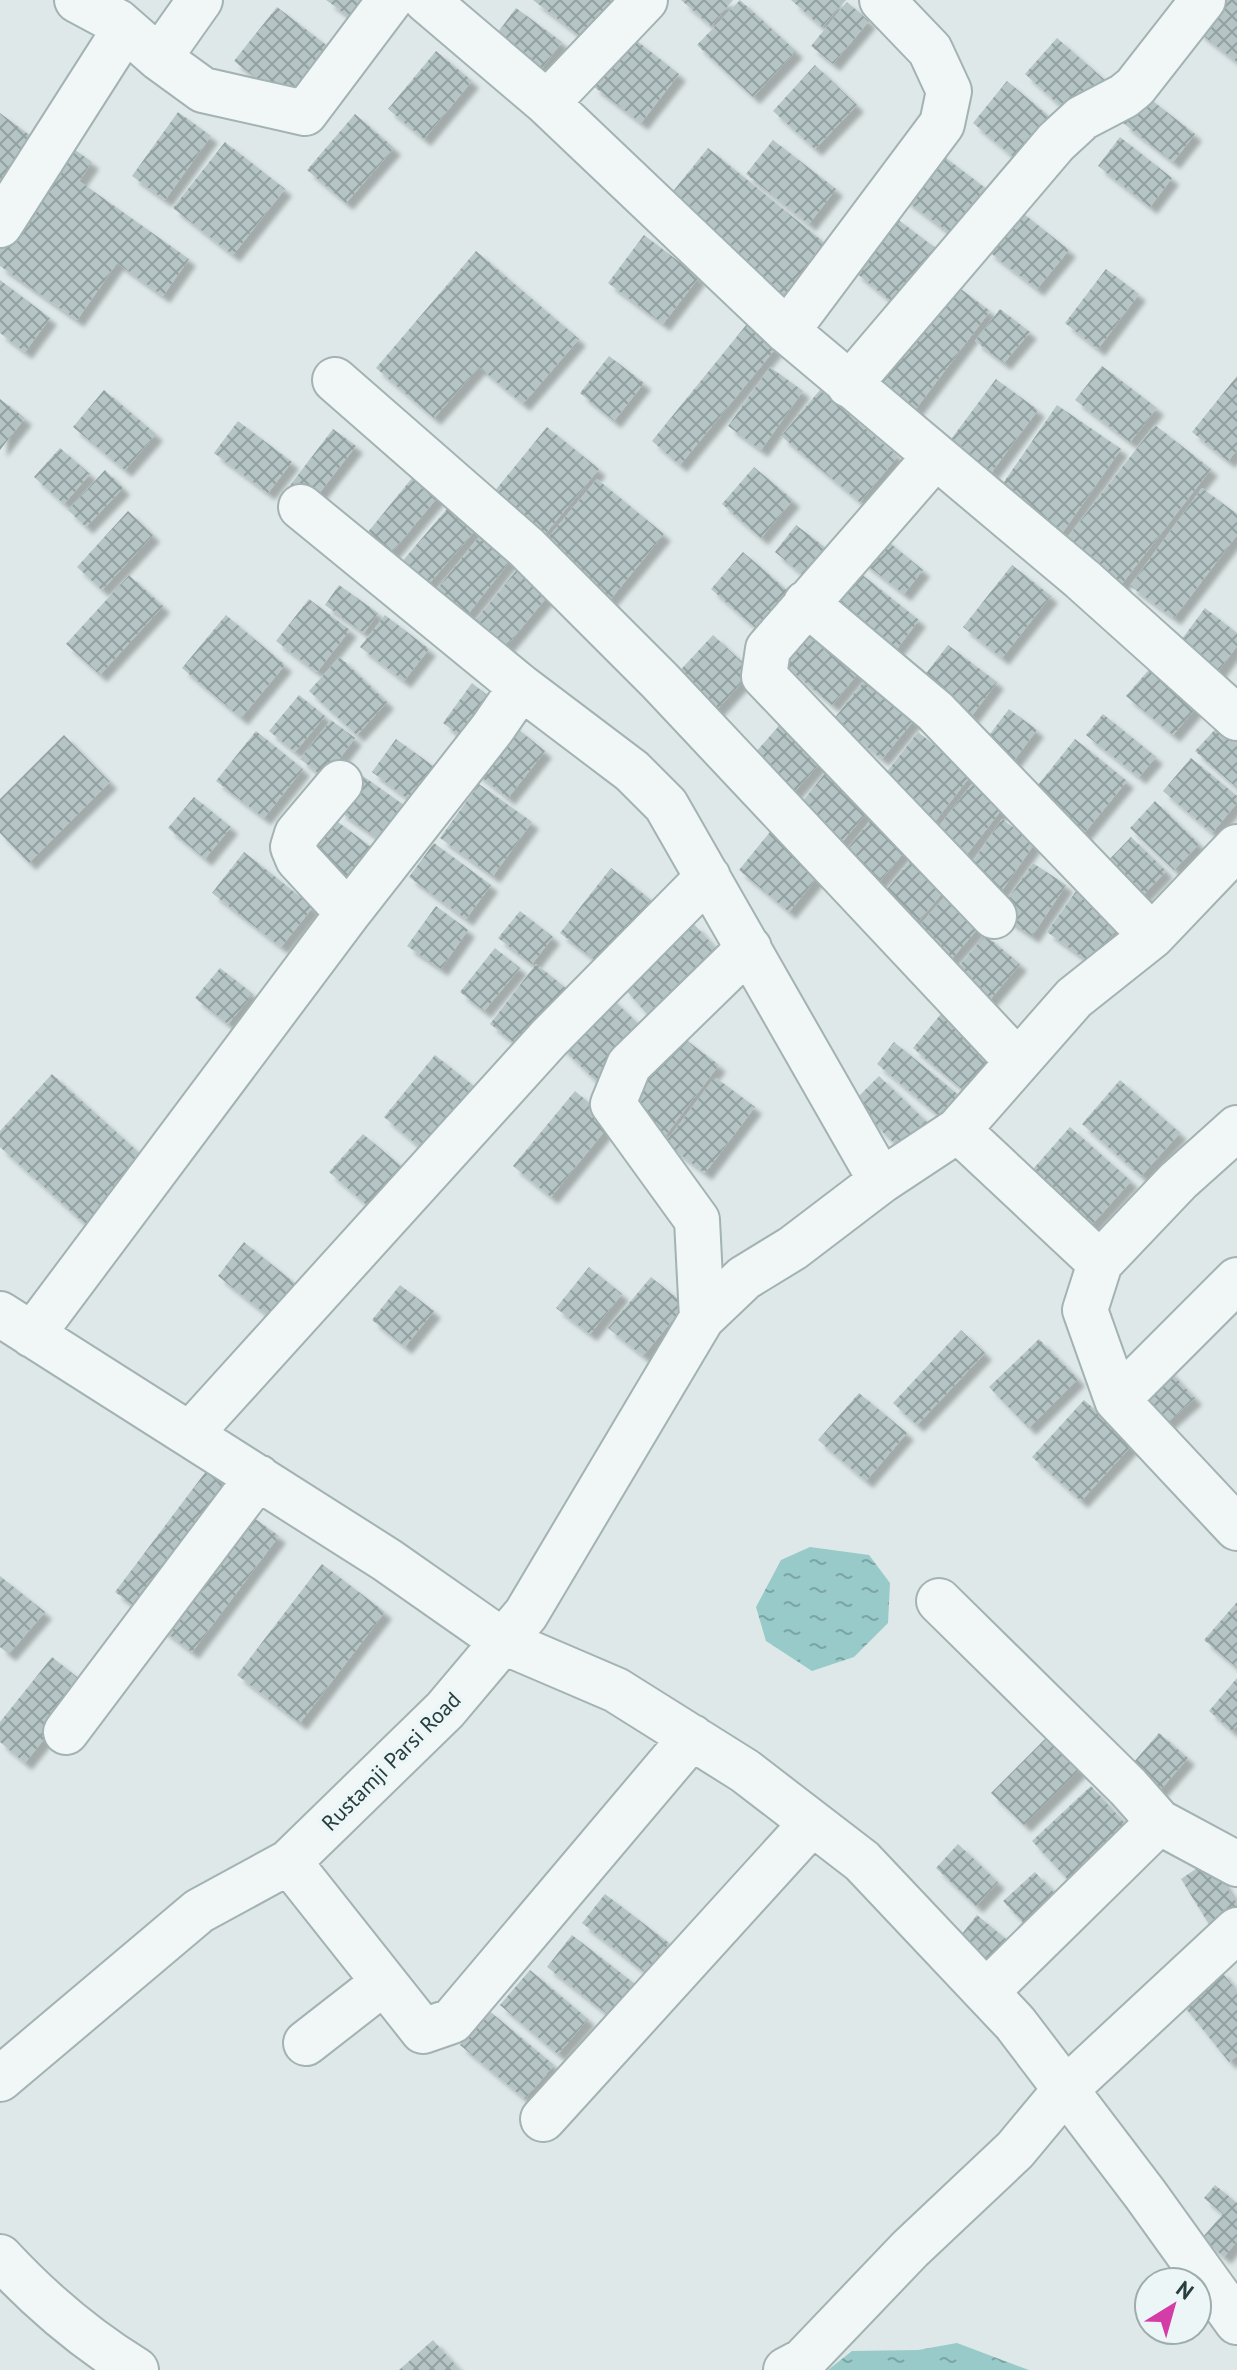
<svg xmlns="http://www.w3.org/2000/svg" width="1237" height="2370" font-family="'PT Sans',sans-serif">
	<defs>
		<pattern id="water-ripples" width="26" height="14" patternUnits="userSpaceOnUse" patternTransform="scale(2)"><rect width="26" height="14" fill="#97cac8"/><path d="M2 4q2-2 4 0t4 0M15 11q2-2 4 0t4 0" fill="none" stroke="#7ba5a4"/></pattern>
		<pattern id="building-cross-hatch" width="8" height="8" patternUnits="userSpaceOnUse" patternTransform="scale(2)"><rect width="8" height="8" fill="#b5c4c5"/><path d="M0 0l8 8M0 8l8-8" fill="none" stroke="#93a1a1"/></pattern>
		<filter id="shadow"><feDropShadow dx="7" dy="7" stdDeviation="2" flood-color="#0004"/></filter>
	</defs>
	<rect width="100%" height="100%" fill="#dee8e8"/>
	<!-- water -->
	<path fill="url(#water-ripples)" d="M810 1547 869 1555 890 1583 888 1623 854 1657 812 1671 766 1641 756 1607 781 1560Z
		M957 2343 1029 2370H828L852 2351 918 2350Z"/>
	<!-- building -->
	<path fill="url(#building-cross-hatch)" filter="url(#shadow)" d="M326 0H374L358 23Z
		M533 0H615L584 39Z
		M681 0H733L711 26Z
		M740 0 796 51 753 97 697 45Z
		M791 0H846L822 27Z
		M1221 0H1237V62L1197 31Z
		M847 2 869 21 833 64 811 46Z
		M277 7 334 51 291 106 234 61Z
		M516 8 562 42 535 77 490 43Z
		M632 37 679 74 641 123 593 86Z
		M1057 38 1106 81 1074 118 1025 74Z
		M436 51 472 81 424 139 388 109Z
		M815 65 857 105 815 149 773 111Z
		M1007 81 1057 123 1023 165 973 123Z
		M1145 95 1195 134 1173 162 1123 123Z
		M178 112 211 136 165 200 132 176Z
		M0 113 32 137 0 181Z
		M355 114 394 148 346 203 307 170Z
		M1120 137 1172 178 1150 207 1098 166Z
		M773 140 836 189 809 224 746 174Z
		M225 142 285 189 233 255 173 208Z
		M71 147 92 162 79 181 189 259 163 296 117 263 77 320 0 266V248Z
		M708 148 826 244 780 300 662 205Z
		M938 152 997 197 963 243 903 198Z
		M1019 210 1069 250 1037 289 988 251Z
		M896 218 942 253 899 308 855 272Z
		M644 235 699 277 663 324 608 283Z
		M476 251 579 339 523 404 479 367 434 418 376 368Z
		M1106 269 1139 294 1098 349 1065 323Z
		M0 280 50 318 25 352 0 333Z
		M950 281 990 311 915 410 875 379Z
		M1000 309 1030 332 1004 363 975 341Z
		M747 324 776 348 680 465 652 441Z
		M609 356 644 383 614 421 580 393Z
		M1102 366 1157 408 1130 442 1075 400Z
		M770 367 803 391 761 450 728 426Z
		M1237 376V450L1228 461 1192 432Z
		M996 379 1038 410 991 473 949 442Z
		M104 390 156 434 125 470 73 427Z
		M820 390 898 456 860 502 781 436Z
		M0 399 25 418 0 450Z
		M1057 405 1121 449 1058 539 995 495Z
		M238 421 292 462 268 493 214 453Z
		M1155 425 1211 469 1117 590 1060 547Z
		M547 427 599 469 536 545 485 503Z
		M333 429 356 446 310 505 288 488Z
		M60 448 90 474 64 504 34 477Z
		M754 467 793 500 761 538 722 504Z
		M105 470 123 488 86 527 68 510Z
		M417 472 442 492 383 563 359 543Z
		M597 479 664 534 609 601 542 545Z
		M1202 488 1237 514V535L1174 618 1130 586Z
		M452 503 479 526 420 594 394 571Z
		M128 511 153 535 102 590 77 567Z
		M490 523 520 548 457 628 426 603Z
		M796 525 836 556 814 584 775 552Z
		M874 530 923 570 904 594 854 555Z
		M743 552 790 593 758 630 711 589Z
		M525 560 556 586 495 660 464 634Z
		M846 562 919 620 890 658 816 599Z
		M1012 565 1051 596 1002 658 963 627Z
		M129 575 163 606 100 675 66 644Z
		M339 585 378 613 364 633 325 605Z
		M309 599 350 630 317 672 276 641Z
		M1205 608 1237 633V646L1215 676 1176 647Z
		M226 615 285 665 241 718 182 668Z
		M385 615 429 649 404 681 360 647Z
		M818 617 869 660 832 705 780 661Z
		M713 635 752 671 712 715 672 679Z
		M948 645 997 682 971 717 921 680Z
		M340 657 387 702 357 735 309 691Z
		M1154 664 1200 703 1173 735 1126 696Z
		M870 674 919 714 882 759 833 720Z
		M472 683 493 700 464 739 443 723Z
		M299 695 325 716 295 752 269 731Z
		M1009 709 1037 730 1006 771 978 750Z
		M1103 714 1156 757 1139 777 1086 735Z
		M503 717 545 751 508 798 465 764Z
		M786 718 828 754 789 798 747 762Z
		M331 720 355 738 325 778 300 759Z
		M1221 723 1237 737V788L1195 751Z
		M256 731 303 769 264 818 216 781Z
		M918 732 972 774 933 824 879 782Z
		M64 735 110 782 29 863 0 833V799Z
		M396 739 443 773 419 807 372 772Z
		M1075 739 1127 781 1082 836 1030 795Z
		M1191 758 1237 796V803L1212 833 1163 791Z
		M830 767 875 803 837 848 794 812Z
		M363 776 415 813 390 847 339 811Z
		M975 780 1006 804 960 863 929 839Z
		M479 784 532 822 493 876 440 838Z
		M194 797 231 827 205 859 168 828Z
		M1155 801 1199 844 1174 870 1130 828Z
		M334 819 383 856 360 887 310 851Z
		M1002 819 1035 843 996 899 963 876Z
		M870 821 906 850 873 889 839 859Z
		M774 827 824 869 789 912 739 870Z
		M1131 837 1166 871 1134 905 1098 871Z
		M434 843 491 885 466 919 409 877Z
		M244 852 313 907 281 947 212 893Z
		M910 861 945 890 913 928 879 899Z
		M1033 863 1066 885 1032 936 998 913Z
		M611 868 651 900 600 964 560 933Z
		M1079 887 1124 918 1092 964 1047 932Z
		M945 896 981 925 948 963 913 933Z
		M436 906 468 930 441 969 407 946Z
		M520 911 553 937 532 964 498 938Z
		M694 924 728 962 658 1026 624 988Z
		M985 935 1020 964 988 1002 953 973Z
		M495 948 520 968 484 1011 460 992Z
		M536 964 572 993 525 1051 490 1024Z
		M220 968 253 994 228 1024 195 998Z
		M607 994 648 1033 599 1084 559 1045Z
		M945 1009 1008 1061 975 1100 913 1048Z
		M677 1033 719 1065 665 1136 623 1103Z
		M894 1042 961 1097 943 1119 877 1064Z
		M435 1055 480 1091 428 1154 384 1117Z
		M52 1074 145 1158 85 1224 0 1147V1131Z
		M879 1076 931 1126 904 1153 853 1102Z
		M715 1077 755 1107 705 1173 665 1143Z
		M1120 1080 1180 1133 1141 1176 1082 1124Z
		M575 1091 612 1122 551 1197 513 1166Z
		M1070 1127 1131 1181 1088 1229 1027 1176Z
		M363 1134 401 1166 367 1205 329 1172Z
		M244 1242 302 1289 276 1322 218 1276Z
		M589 1267 622 1294 590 1334 556 1308Z
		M651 1277 685 1305 643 1356 608 1328Z
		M400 1285 434 1311 405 1347 372 1320Z
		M961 1330 985 1353 917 1425 893 1403Z
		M1039 1339 1078 1379 1029 1428 989 1387Z
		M1161 1362 1195 1398 1164 1426 1131 1390Z
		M859 1393 907 1433 866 1481 818 1440Z
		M1084 1400 1133 1444 1081 1501 1032 1457Z
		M207 1470 236 1493 145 1614 115 1592Z
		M240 1508 279 1536 192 1652 154 1623Z
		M322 1564 385 1612 300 1723 237 1675Z
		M0 1576 45 1612 9 1654 0 1647Z
		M1237 1602V1668L1204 1640Z
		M52 1657 87 1685 25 1763 0 1742V1722Z
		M1237 1678V1726L1232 1731 1209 1711Z
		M1159 1733 1188 1758 1156 1795 1127 1770Z
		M1048 1736 1080 1769 1024 1825 991 1793Z
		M1091 1786 1131 1830 1072 1884 1032 1841Z
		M958 1844 998 1882 976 1906 936 1868Z
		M1209 1860 1237 1904V1909L1210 1926 1181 1879Z
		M1035 1872 1062 1901 1031 1931 1003 1901Z
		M605 1894 669 1943 646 1973 582 1923Z
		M977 1915 1006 1939 981 1968 953 1945Z
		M572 1935 635 1984 610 2016 547 1967Z
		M530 1970 588 2019 558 2054 500 2005Z
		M1220 1970 1237 1991V2056L1229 2062 1180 2001Z
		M488 2010 554 2065 525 2099 460 2045Z
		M1215 2185 1237 2203V2241L1224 2257 1202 2238 1223 2214 1204 2198Z
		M433 2340 460 2370H399Z"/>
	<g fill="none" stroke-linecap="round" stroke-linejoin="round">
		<!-- minor casing -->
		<g stroke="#a3b2b2" stroke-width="48">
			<path id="minor" d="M77 0 118 22 159 58 203 90 305 113 390 0
				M426 0 547 103 787 331 1082 579 1237 718
				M159 58 200 0
				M547 103 645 0
				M0 225 125 29
				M787 331 942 124 949 91 930 50 882 0
				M335 380 526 547 660 681 1017 1061
				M849 385 1056 142 1082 118 1124 96 1135 87 1203 0
				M934 458 768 649 764 676 994 916
				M301 507 521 687 632 771 666 805 881 1181
				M806 603 935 711 1152 936
				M340 783 297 834 293 847 298 859 348 913
				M1237 1128 1178 1181 1100 1263 1085 1310 1117 1400 1237 1528
				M958 1130 1100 1263
				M0 1314 387 1560 504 1642 616 1690 745 1771 862 1861 1015 2023 1145 2194 1237 2322
				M702 1318 697 1220 613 1104 629 1065 749 948
				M32 1335 348 913 492 729 521 687
				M1117 1400 1237 1280
				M190 1434 549 1038 708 877
				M939 1601 1128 1787 1159 1822 1237 1864
				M66 1732 258 1477
				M289 1862 423 2031 452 2021 692 1737
				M986 1992 1159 1822
				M306 2043 383 1983
				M0 2079 199 1911 289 1862 445 1710 526 1614 702 1318 744 1278 793 1248 881 1181 958 1130 1074 998 1152 936 1237 847
				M543 2119 812 1823
				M0 2257C39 2299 87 2340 136 2370
				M786 2370 803 2361 910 2249 1015 2150 1065 2090 1237 1930"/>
		</g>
		<!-- minor -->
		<use href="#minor" stroke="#f1f6f6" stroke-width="44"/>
	</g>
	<g text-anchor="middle" stroke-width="8" stroke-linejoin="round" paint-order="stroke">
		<!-- street labels -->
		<g font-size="22" fill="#263e40" stroke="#edf6f6">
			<text transform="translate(391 1761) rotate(-45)" y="8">Rustamji Parsi Road</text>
		</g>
	</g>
	<!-- north arrow -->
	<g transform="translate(1173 2306) rotate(37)"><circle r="38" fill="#edf6f6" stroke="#9dacad" stroke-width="2"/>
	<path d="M0-6L14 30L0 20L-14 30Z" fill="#d43ca7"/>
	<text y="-12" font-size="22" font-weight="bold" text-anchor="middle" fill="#263e40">N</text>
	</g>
</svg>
